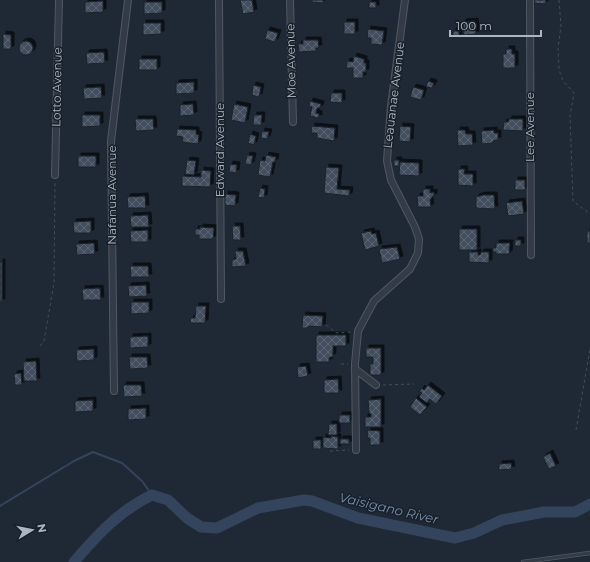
<svg xmlns="http://www.w3.org/2000/svg" width="590" height="562" font-family="Montserrat,sans-serif">
	<defs>
		<pattern id="building-cross-hatch" width="8" height="8" patternUnits="userSpaceOnUse"><rect width="8" height="8" fill="#424e5d"/><path d="M0 0l8 8M0 8l8-8" fill="none" stroke="#5b6573"/></pattern>
		<filter id="shadow"><feDropShadow dx="3" dy="-3" stdDeviation="0" flood-color="#0009"/></filter>
	</defs>
	<rect width="100%" height="100%" fill="#1f2935"/>
	<g fill="none" stroke-linecap="round" stroke-linejoin="round">
		<!-- stream -->
		<path stroke="#33445c" stroke-width="2" d="M0 506 74 461 93 452 122 463 142 481 152 495"/>
		<!-- river -->
		<path stroke="#33445c" stroke-width="11" d="M74 562C98 534 119 511 152 495L168 500 187 518 201 527 217 528 258 508 304 500 312 501 358 518 455 538 474 533 502 520 544 512H575L590 504"/>
	</g>
	<!-- building -->
	<path fill="url(#building-cross-hatch)" stroke="#1a222c" filter="url(#shadow)" d="M240 0H252L254 12 243 14Z
		M312 0H323V3L312 2Z
		M535 0H546L545 4 534 3Z
		M103 1V12L85 13V2Z
		M144 2H162V13L144 14Z
		M369 2H376V8H369Z
		M475 21 476 34 464 35 463 22Z
		M344 22H355V34H344Z
		M143 23H161V34L143 35Z
		M368 29 384 31 382 45 371 44V38H367Z
		M267 30 278 33 275 42 265 39Z
		M453 31H459V37H453Z
		M3 34 11 35V49H3Z
		M303 40H318L319 48H316V51L299 52 298 44H303Z
		M19 48a7 7 0 1 1 14 0a7 7 0 1 1-14 0Z
		M506 49H512V54H515V68H503V54H506Z
		M104 52 105 63 87 64 86 53Z
		M354 56 364 59V63H366V72H363V78H353V68H346L347 61 353 62Z
		M139 59H157V70H139Z
		M428 81 434 83 432 88 426 87Z
		M194 82V93L176 94V83Z
		M253 85 261 87 259 97 252 95Z
		M101 87 102 98 84 99 83 88Z
		M413 87 424 90 421 100 410 97Z
		M331 93H342V103L330 102Z
		M310 101 321 104 320 108H317L316 113 319 114V118L310 116 312 107 309 106Z
		M193 104 194 115 180 116V105Z
		M234 104 248 107 245 123 231 120Z
		M82 115H100V126L82 127Z
		M254 115H262L261 125H253Z
		M135 119H153L154 130 136 131Z
		M509 119H523V131L503 130 504 122H508Z
		M312 126 335 128 334 141 317 138V133H311Z
		M400 126 411 127 410 142 399 141Z
		M177 129 196 130V134L199 135 198 144 182 142 183 137 176 136Z
		M457 130H465L466 134H472L473 145 458 146Z
		M494 130V133H498V140L493 141V143L482 144 481 131Z
		M262 131 269 132 267 139 261 138Z
		M250 134 256 136 254 145 248 143Z
		M247 155 253 156 251 165 245 164Z
		M266 155 276 157 275 162H273L270 177 258 175 260 160 265 161Z
		M78 156H96V167H78Z
		M187 160 196 161 194 175 185 174Z
		M394 160H399V166H394Z
		M400 162 419 163V176L399 175Z
		M230 164 237 165 236 173 229 172Z
		M326 167 339 168 337 189 350 190 349 196 324 193Z
		M458 169H465L464 174H473V186L458 185Z
		M201 170 211 171 210 187 182 186V176L201 177Z
		M515 180H525V190H515Z
		M260 188 265 189 264 198 258 197Z
		M423 189H430V193L434 192V196L432 197 430 200 431 207H418L417 196H423Z
		M225 194 236 195 235 206 225 205Z
		M483 195H494L495 209 476 208V197Z
		M145 196 146 208H128L127 197Z
		M522 201 524 214 508 216 506 203Z
		M148 215 149 227H131L130 216Z
		M91 221V233H74L73 222Z
		M232 226H240L241 240H233Z
		M200 227 214 228 213 239H199V235H195V229H200Z
		M459 229H477V250H459Z
		M148 230V242H131L130 231Z
		M371 231 372 234 376 233 379 246 365 250 361 233Z
		M587 231H590V243H587Z
		M515 240H521V246H515Z
		M94 243 95 254 77 255 76 244Z
		M496 243H510L509 254H496V252H493V248H496Z
		M397 247 400 259 382 263 379 249Z
		M235 251H243L246 266 232 267V260L236 259Z
		M469 252H478V255H480L481 252H489V263L469 262Z
		M0 262H2V302H0Z
		M130 266H148L149 277H131Z
		M146 285 147 296 129 297 128 286Z
		M100 288 101 300H83L82 289Z
		M131 302H149V313L131 314Z
		M196 306H206L205 323H190L191 318H195Z
		M303 315 323 316 322 327 309 326 307 328H302Z
		M316 335H346V346H333V356L329 358V362H316Z
		M148 336V347L130 348V337Z
		M366 348H381V375H370V364H373V357H366Z
		M94 349V360L77 361 76 350Z
		M129 357H147L148 368 130 369Z
		M36 361 37 381H24L23 362Z
		M306 366 308 376 298 378 297 367Z
		M21 373 22 385H15L14 374Z
		M338 379 339 393H324V380Z
		M123 385H141L142 396 124 397Z
		M428 385 442 396 436 404 430 399 427 403 419 397 422 393 419 392 422 388 424 390Z
		M416 398 427 407 420 415 410 407Z
		M381 399V427H365V417H371V414L369 413 368 400Z
		M93 400V411L75 412V401Z
		M146 408V419L128 420V409Z
		M339 415H350V423H339Z
		M329 424H337V435H328Z
		M368 430 380 431V445H370V438H367Z
		M331 436 338 437V449L323 448V437L331 438Z
		M340 439H349V444H340Z
		M313 440H321V449H313Z
		M550 453 556 466 549 469 543 457Z
		M511 463 512 469 499 470V464Z"/>
	<g fill="none" stroke-linecap="round" stroke-linejoin="round">
		<!-- service casing -->
		<g stroke="#505864" stroke-width="4.5">
			<path id="service" d="M523 562 590 553"/>
		</g>
		<!-- minor casing -->
		<g stroke="#505864" stroke-width="8">
			<path id="minor" d="M219 0 221 299
				M290 0 293 122
				M530 0 531 255
				M55 175 59 0
				M355 369 376 385
				M114 391 111 141 128 0
				M356 450 355 364 358 331 374 301 410 269 418 253 419 239 415 227 391 180 387 161 391 106 405 0"/>
		</g>
		<!-- path -->
		<path stroke="#3f5154" stroke-width="1" stroke-dasharray="3 3" stroke-linecap="butt" d="M559 0 561 26 558 48 559 70 563 81 574 93 570 116 573 201 590 214
			M326 325 337 333 352 332
			M40 346 44 341 54 283 55 181
			M341 364H348
			M383 385 414 384
			M576 430 590 349
			M330 451 349 450"/>
		<!-- service -->
		<use href="#service" stroke="#333b46" stroke-width="3"/>
		<!-- minor -->
		<use href="#minor" stroke="#333b46" stroke-width="6"/>
	</g>
	<g text-anchor="middle" stroke-width="3" stroke-linejoin="round" paint-order="stroke">
		<!-- street labels -->
		<g font-size="12" fill="#acb5c3" stroke="#18202a">
			<text transform="translate(291 61) rotate(-91)" y="4">Moe Avenue</text>
			<text transform="translate(57 87) rotate(-89)" y="4">Lotto Avenue</text>
			<text transform="translate(394 95) rotate(-83)" y="4">Leauanae Avenue</text>
			<text transform="translate(530 127) rotate(-90)" y="4">Lee Avenue</text>
			<text transform="translate(220 150) rotate(-90)" y="4">Edward Avenue</text>
			<text transform="translate(112 195) rotate(-90)" y="4">Nafanua Avenue</text>
		</g>
		<!-- water labels -->
		<g font-size="13" font-style="italic" fill="#758dab" stroke="#18202a">
			<text transform="translate(389 508) rotate(13)" y="5">Vaisigano River</text>
		</g>
	</g>
	<!-- north arrow -->
	<g transform="translate(32 530) rotate(80)" stroke="#18202a" stroke-width="3" paint-order="stroke">
	<path d="M0-3L7 15L0 10L-7 15Z" fill="#acb5c3"/>
	<text y="-6" font-size="11" font-weight="bold" text-anchor="middle" fill="#acb5c3">N</text>
	</g>
	<!-- scale -->
	<path d="M450 30v6h91v-6" fill="none" stroke="#acb5c3" stroke-width="2"/>
	<text x="456" y="30" font-size="12" fill="#acb5c3" stroke="#18202a" stroke-width="3" paint-order="stroke">100 m</text>
</svg>
